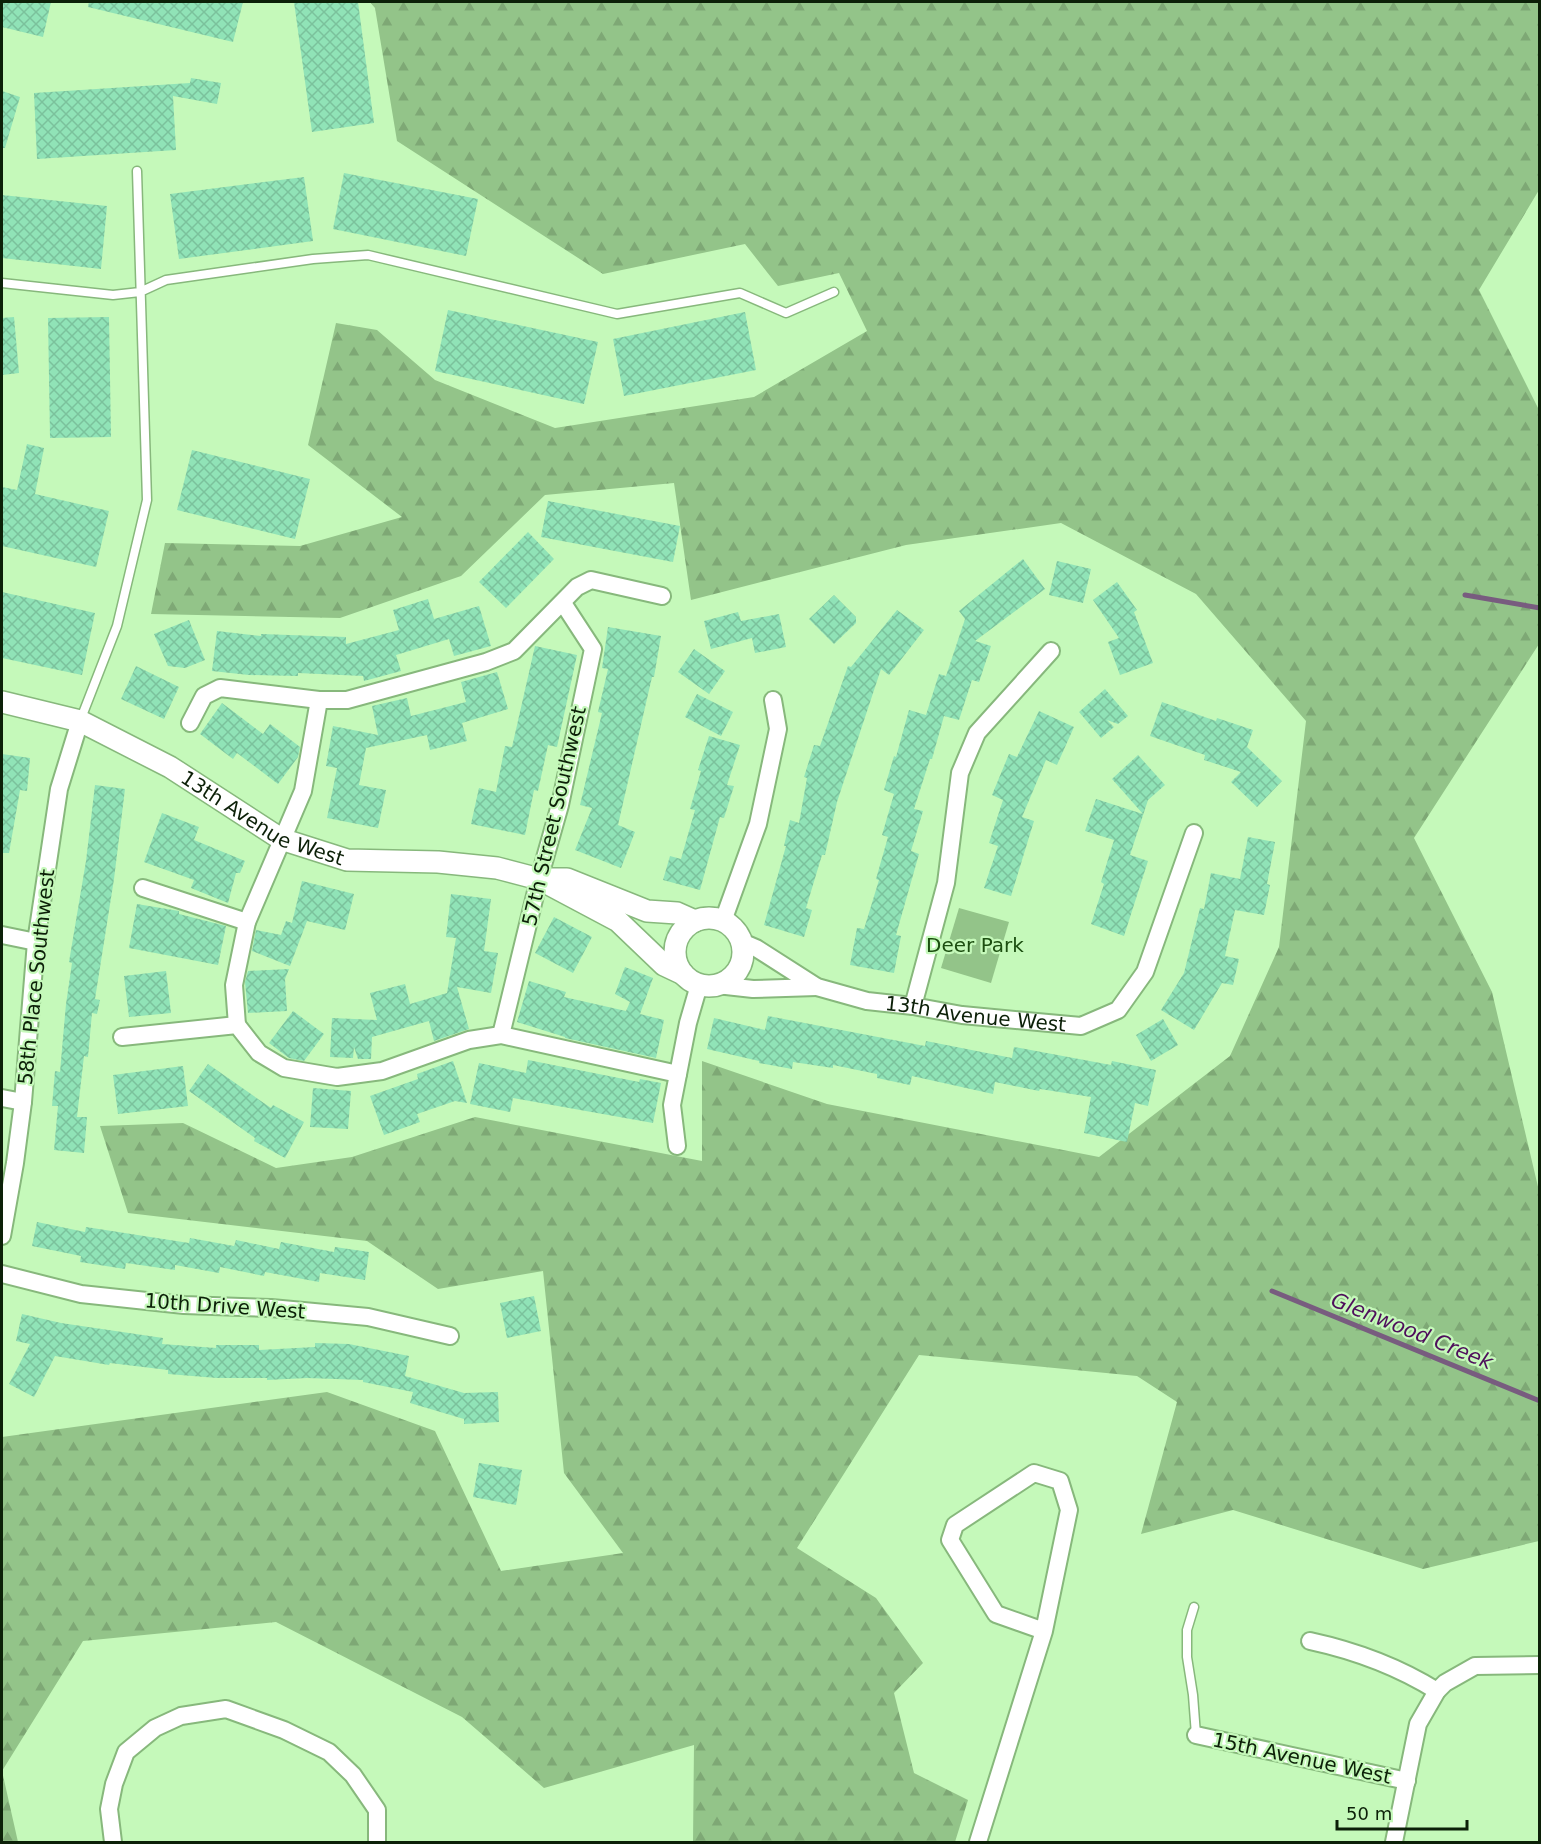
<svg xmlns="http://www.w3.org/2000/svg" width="1541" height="1844" font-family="'DejaVu Sans',sans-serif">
	<defs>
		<pattern id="forest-firs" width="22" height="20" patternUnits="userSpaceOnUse" patternTransform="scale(1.5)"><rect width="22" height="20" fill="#93c489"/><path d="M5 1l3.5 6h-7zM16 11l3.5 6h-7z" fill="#7ea875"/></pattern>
		<pattern id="building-cross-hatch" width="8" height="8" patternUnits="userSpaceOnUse" patternTransform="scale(1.5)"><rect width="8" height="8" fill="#90e3b7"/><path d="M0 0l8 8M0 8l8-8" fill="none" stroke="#7bc29c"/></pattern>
	</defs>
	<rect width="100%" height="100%" fill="#c5f9ba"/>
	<!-- green -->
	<path fill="#93c489" d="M959 908 1009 922 991 983 941 968Z"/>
	<!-- forest -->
	<path fill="url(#forest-firs)" d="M370 2H1539V190L1479 290 1539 410V644L1414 838 1492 992 1539 1191V1541L1423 1569 1233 1510 1141 1534 1177 1402 1137 1376 919 1355 797 1548 876 1598 923 1663 894 1693 914 1773 968 1800 955 1842H693L694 1745 544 1788 462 1717 276 1622 83 1641 2 1771 18 1842H2V1437L327 1392 435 1431 501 1571 623 1553 564 1473 543 1271 438 1289 367 1241 128 1213 100 1126 183 1123 276 1168 352 1157 475 1117 702 1161V1061L827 1104 1099 1157 1230 1056 1279 947 1306 721 1196 594 1061 523 906 545 691 600 674 483 545 495 461 576 340 618 151 614 165 543 300 546 402 517 308 445 336 323 377 330 435 380 555 428 754 397 867 331 839 273 778 286 745 244 603 274 397 141 375 8Z"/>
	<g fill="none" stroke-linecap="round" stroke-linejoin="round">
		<!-- stream -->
		<path stroke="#785c7f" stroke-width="5" d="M1465 595 1540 608
			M1272 1291 1540 1401"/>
	</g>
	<!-- building -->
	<path fill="url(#building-cross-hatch)" d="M2 2H51L43 37 2 27Z
		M89 2H243L233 42 88 7Z
		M294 2H358L374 123 312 132Z
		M191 78 221 83 217 104 173 96 176 150 37 159 34 93 190 83Z
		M2 91 20 97 5 148H2Z
		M344 173 478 199 466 256 333 229Z
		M304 177 313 241 179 259 170 194Z
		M2 195 107 206 101 269 2 258Z
		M448 310 598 342 584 404 435 371Z
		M745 312 756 370 624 396 613 339Z
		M14 317 19 373 2 375V318Z
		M109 317 111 437 50 438 48 318Z
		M27 444 44 448 35 494 109 511 96 567 2 546V487L17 490Z
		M192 450 310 479 295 539 177 510Z
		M548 501 680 526 673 562 541 537Z
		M528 532 554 559 506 608 479 582Z
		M1023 559 1045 589 975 641 991 646 979 682 972 680 959 720 944 716 932 759H930L914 809 923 811 911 851 919 854 896 935 901 936 894 973 850 965 857 928 864 929 879 880 876 879 888 837 882 835 894 794 884 790 894 756 896 757 909 710 926 715 939 674 946 676 965 619 959 611Z
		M1057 561 1091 569 1083 603 1049 595Z
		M1117 582 1137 610 1134 612 1153 663 1120 675 1108 642 1119 638 1093 600Z
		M2 592 95 613 82 675 2 658Z
		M834 595 856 617V623L834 644 809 619Z
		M428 599 434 619 479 606 491 646 454 656 449 639 396 655 401 671 364 681 363 676 298 673V676L249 675 212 671 217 631 261 636V634L346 637V644L399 630 393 610Z
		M897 610 924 630 889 675 881 669 837 802 825 855H822L806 908 812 910 804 937 764 925 786 846H784L790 820 799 823 807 778 804 777 814 745 820 746 848 666 851 667Z
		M738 612 741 621 779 614 786 647 755 653 752 638 711 649 704 621Z
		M189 620 205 660 185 668 168 666 154 634Z
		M608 627 661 636 654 677H652L618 825 635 832 621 868 575 850 592 808 580 805 602 713 598 712 608 669 602 668Z
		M535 646 577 655 557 747 548 745 538 791 534 790 525 835 471 824 479 788 496 792 505 746 512 747Z
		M694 649 725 671 709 694 678 672Z
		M136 666 179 687 164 719 121 699Z
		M497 672 508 709 462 723 467 741 430 750 427 735 366 748 359 785 386 790 378 828 327 818 337 768 326 766 333 726 378 735 372 706 407 698 411 716 466 702 461 682Z
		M1105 689 1128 716 1118 724 1107 720 1114 727 1101 738 1079 712Z
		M697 694 733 712 721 736 685 717Z
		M1162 702 1216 721 1217 718 1253 730 1247 747 1282 781 1257 807 1231 782 1241 772 1204 760 1205 755 1150 736Z
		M222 703 263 734 270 724 300 747 298 757 278 784 237 753 233 759 200 734Z
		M1039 711 1074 727 1057 765 1046 760 1022 817 1034 821 1011 896 984 888 998 846 989 843 1003 800 992 795 1009 754 1017 757Z
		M709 736 740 745 727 785 734 786 724 818 720 817 700 890 663 880 670 856 681 859 695 810 690 809 701 771 698 770Z
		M2 754 30 758 27 791 20 790 9 853H2Z
		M1138 755 1165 785 1148 800 1130 855 1148 861 1124 936 1091 924 1104 884 1101 882 1114 840 1085 831 1096 799 1143 814 1112 779Z
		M95 785 125 789 114 879 95 999 100 1000 97 1014 92 1013 88 1057 84 1056 77 1117H87L84 1153 54 1150 58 1106H52L55 1071 60 1072 66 1004 72 963 69 962 86 861Z
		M162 813 199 827 194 840 245 861 240 873H236L228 903 191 888 194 880 144 862Z
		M1248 837 1275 842 1267 884 1270 885 1264 915 1235 910 1225 956 1239 959 1233 985 1222 983 1194 1030 1161 1010 1184 973 1200 908 1204 909 1211 873 1240 879Z
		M302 881 354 894 345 930 307 921 290 966 252 951 256 930 281 935 286 921 292 923Z
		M451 894 491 899 484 951 498 953 491 993 457 987 469 1029 434 1041 429 1021 372 1037 371 1059H358L354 1047 353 1058 330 1057 332 1018 377 1020 370 993 405 984 410 1004 447 993 456 938 446 937Z
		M137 904 179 911V914L226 926 218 965 129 948Z
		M554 917 592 937 573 973 535 953Z
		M625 967 653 978 640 1014 664 1020 656 1058 565 1038V1037L517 1022 529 981 566 992 564 997 626 1011 630 1002 615 994Z
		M289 969 285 979 287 1011 248 1013 245 982 248 971Z
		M166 971 171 1013 129 1017 124 976Z
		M293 1011 324 1034 304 1061 289 1058 269 1043Z
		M768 1016 925 1046 926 1041 1012 1058 1014 1047 1111 1065 1112 1061 1156 1070 1148 1106 1135 1103 1127 1142 1084 1133 1091 1097 1040 1089 1039 1091 995 1082 993 1094 912 1076 910 1085 877 1078V1074L833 1065V1068L793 1062 792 1069 759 1063V1061L707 1049 714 1018 765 1030Z
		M1163 1019 1178 1045 1151 1061 1136 1035Z
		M528 1060 639 1082 640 1079 661 1083 653 1123 513 1098 510 1112 470 1104 479 1063 526 1073Z
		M453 1061 467 1103 455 1101 417 1114 420 1122 384 1135 370 1096 418 1079 417 1074Z
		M208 1064 271 1108 273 1105 304 1122 285 1158 254 1141 255 1138 189 1091Z
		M183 1066 188 1106 118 1114 113 1075Z
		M313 1088 351 1091 348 1129 310 1127Z
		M37 1222 85 1232 86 1227 189 1243 190 1238 234 1246 236 1240 279 1249 281 1242 334 1252 335 1247 369 1252 365 1280 320 1273 319 1282 265 1272 264 1276 220 1267 219 1273 175 1265V1270L126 1263 125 1269 80 1262 81 1256 32 1246Z
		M534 1296 541 1331 507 1338 500 1303Z
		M22 1314 61 1323 163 1338 162 1344 216 1348V1345H259V1350L315 1347V1343L349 1344 409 1356 405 1376 464 1393 498 1392 499 1422 464 1424V1419L410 1403 413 1392 363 1382V1380L307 1378 267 1380V1378H217L168 1374V1370L110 1363 109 1365 55 1356 34 1397 9 1384 30 1344 16 1341Z
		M479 1463 522 1470 516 1505 473 1497Z"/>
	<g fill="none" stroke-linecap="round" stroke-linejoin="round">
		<!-- service casing -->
		<g stroke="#87b87c" stroke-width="11">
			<path id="service" d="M2 283 113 295 140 292 166 280 313 259 368 255 617 314 740 293 786 313 834 292
				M80 721 117 626 147 500 137 171
				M1194 1607 1187 1630V1657L1193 1695 1196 1735"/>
		</g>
		<!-- minor casing -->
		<g stroke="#87b87c" stroke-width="20">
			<g id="minor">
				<path d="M190 723 204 696 220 688 319 700H347L486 662 514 651 577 587 591 580 662 596"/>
				<path d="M143 888 247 922"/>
				<path d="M723 921 758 824 778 729 773 700"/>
				<path d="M2 935 36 942"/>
				<path id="s1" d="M742 942 756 948 817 987 867 1001 913 1006 962 1015 1081 1026 1118 1010 1145 972 1194 833"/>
				<path d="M717 985 753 989 817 987"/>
				<path d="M913 1006 946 883 960 773 977 733 1051 651"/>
				<path d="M237 1025 234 985 247 922 303 791 319 700"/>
				<path d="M501 1035 539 879 560 805 593 649 563 603"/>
				<path d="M122 1037 237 1025 259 1053 284 1068 337 1077 382 1071 469 1040 501 1035 678 1074"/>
				<path d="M2 1098 23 1102"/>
				<path d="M677 1146 672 1105 688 1023 699 985"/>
				<path d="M2 1236 15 1163 23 1102 36 942 59 789 80 721"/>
				<path d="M2 1274 81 1294 184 1305 271 1308 368 1317 450 1336"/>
				<path d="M1310 1641C1356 1651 1397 1666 1437 1691"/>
				<path d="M1196 1735 1407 1781"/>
				<path d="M113 1842 109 1809 114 1784 126 1752 155 1728 181 1716 226 1709 284 1730 329 1752 353 1775 377 1810V1842"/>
				<path d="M978 1842 1044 1631 1069 1510 1060 1481 1034 1473 955 1525 950 1540 996 1614 1044 1631"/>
				<path d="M1394 1842 1418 1724 1437 1691 1445 1683 1475 1666 1540 1665"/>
			</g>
		</g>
		<!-- tertiary casing -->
		<g stroke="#87b87c" stroke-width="24">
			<g id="tertiary">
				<path id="s2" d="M2 702 80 721 170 767 281 839 347 860 438 862 497 868 539 879 618 921 664 965 683 974"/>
				<path d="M552 879H567L647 911 677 913 695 921"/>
				<circle cx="709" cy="952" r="34"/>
			</g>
		</g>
		<!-- service -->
		<use href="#service" stroke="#fff" stroke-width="8"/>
		<!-- minor -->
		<use href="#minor" stroke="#fff" stroke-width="16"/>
		<!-- tertiary -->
		<use href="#tertiary" stroke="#fff" stroke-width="21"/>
	</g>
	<g text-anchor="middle" stroke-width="4.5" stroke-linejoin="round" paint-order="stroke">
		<!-- street labels -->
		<g font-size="20" fill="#0c2008" stroke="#c5f9ba">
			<text dy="7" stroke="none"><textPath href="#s2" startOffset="288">13th Avenue West</textPath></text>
			<text transform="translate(554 816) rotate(-77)" y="7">57th Street Southwest</text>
			<text transform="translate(36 977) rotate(-84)" y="7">58th Place Southwest</text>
			<text dy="7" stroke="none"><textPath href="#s1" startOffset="249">13th Avenue West</textPath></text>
			<text transform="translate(225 1306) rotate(4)" y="7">10th Drive West</text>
			<text transform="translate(1302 1758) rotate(12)" y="7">15th Avenue West</text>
		</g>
		<!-- park labels -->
		<g font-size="20" fill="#1c4e10" stroke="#c5f9ba">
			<text x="975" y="952">Deer Park</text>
		</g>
		<!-- water labels -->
		<g font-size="21" font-style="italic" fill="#4e0f5b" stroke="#c5f9ba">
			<text transform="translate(1412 1331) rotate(22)" y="7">Glenwood Creek</text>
		</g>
	</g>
	<!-- border -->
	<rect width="1541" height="1844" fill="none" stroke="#0c2008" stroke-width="6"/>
	<!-- scale -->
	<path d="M1337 1820v9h130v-9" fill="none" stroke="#0c2008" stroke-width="3"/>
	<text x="1346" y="1820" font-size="18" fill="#0c2008" stroke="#c5f9ba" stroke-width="4.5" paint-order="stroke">50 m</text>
</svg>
